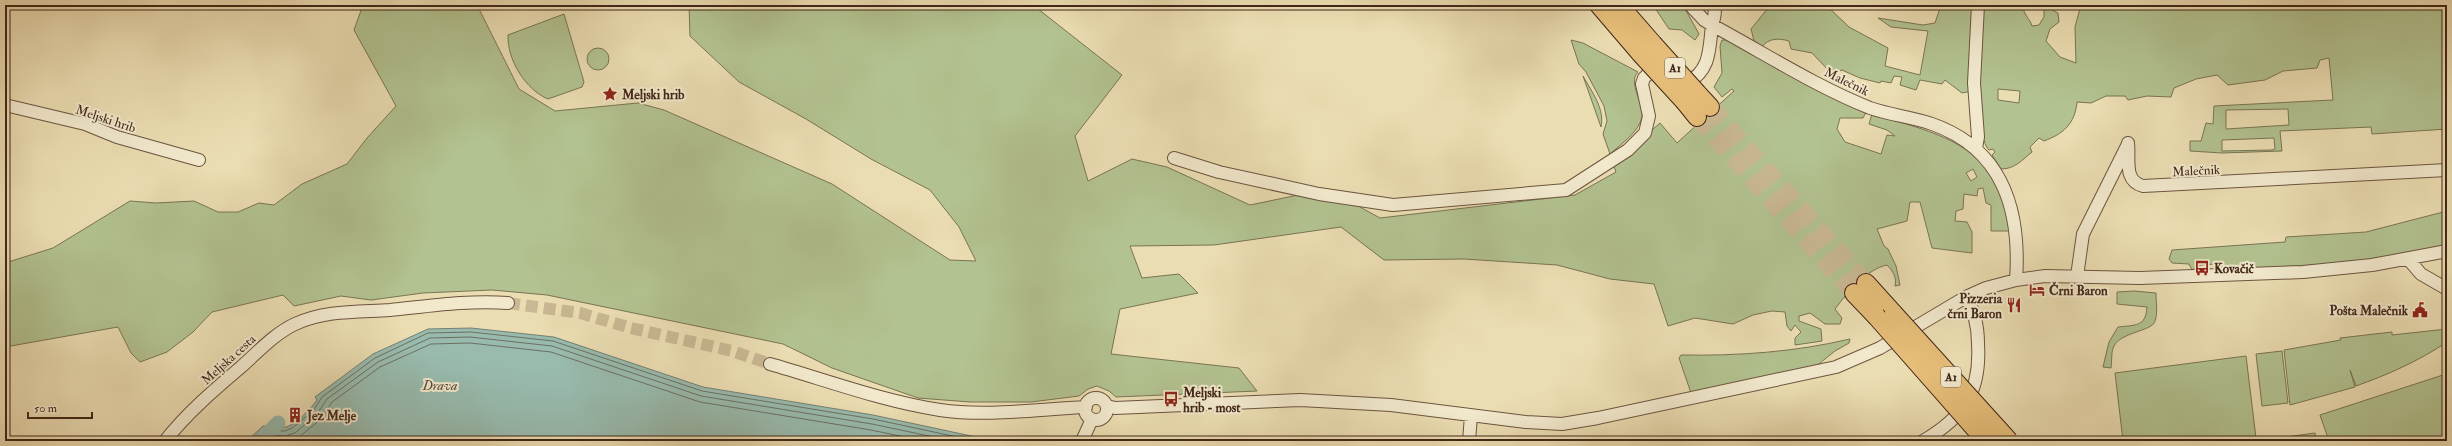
<svg xmlns="http://www.w3.org/2000/svg" width="2452" height="446" font-family="'IM FELL Double Pica',serif">
	<rect width="100%" height="100%" fill="#ebddb2"/>
	<filter id="stains"><feTurbulence type="fractalNoise" baseFrequency=".005" numOctaves="4"/><feColorMatrix values="0 0 0 0 .2 0 0 0 0 .09 0 0 0 0 .02 0 0 0 .5 -.17"/></filter>
	<radialGradient id="worn" r=".72"><stop offset=".6" stop-color="#630" stop-opacity="0"/><stop offset="1" stop-color="#630" stop-opacity=".3"/></radialGradient>
	<!-- green -->
	<path fill="#b2c290" stroke="#7a7454" fill-rule="evenodd" d="M363 5H477L519 89 555 111 638 103 664 110 832 184 950 260 976 261 959 227 930 190 871 159 806 119 739 82 690 36 689 5H1033L1122 75 1075 136 1088 181 1132 159 1167 167 1250 205 1327 189 1380 218 1575 195 1616 172 1613 164 1660 123 1677 143 1734 91 1732 89 1722 97 1714 87 1722 73 1720 46 1722 40H1730L1866 112 1863 118H1840L1837 129 1845 142 1881 154 1887 135 1895 136 1887 130 1869 124 1872 114C1946 136 1996 144 2010 231H1991V205L1986 203 1983 188 1978 189 1977 196 1964 194 1963 209 1956 211 1955 221 1967 222 1972 232V253L1932 248 1920 202H1910L1907 221 1877 229 1884 246 1888 249 1896 266 1900 285 1895 286C1897 278 1893 271 1887 265 1867 269 1847 293 1835 309L1842 318 1840 324H1825L1810 313 1799 316V321L1821 329 1822 341 1795 345V338L1801 332 1795 325 1791 331 1787 326 1785 312 1772 311 1753 315 1733 324 1695 318 1668 326 1654 284 1610 279 1557 265 1464 259 1384 260 1341 227 1214 245 1130 246 1142 278 1179 274 1198 293 1120 309 1111 354 1239 368 1257 391 1116 397 1109 391 1097 386 1088 389 1079 396 1031 402H970L918 398 832 368 783 344 547 295 492 290 423 293 371 300 341 296 294 306 283 295 212 312 193 332 167 352 140 362 131 353 118 327 5 347V263L53 248 130 201 156 203 194 201 218 212H238L259 203 274 205 302 184 347 164 367 138 396 106 354 30ZM1973 169 1977 177 1971 181 1966 173Z
		M1653 5H1683L1699 34 1695 40 1682 30 1669 29Z
		M1764 5H1826L1849 27 1888 48 1885 66 1920 75 1928 31 1891 27 1878 18 1923 25 1935 23 1941 5H1975L1972 91 1962 93 1945 80 1942 84 1920 80 1916 90 1900 85 1902 77 1894 76 1891 83 1881 81 1880 83 1860 78 1842 70 1832 74 1812 53 1791 49 1789 41C1779 38 1768 38 1762 47L1754 41 1751 29 1768 8Z
		M1980 5H2023C2023 15 2030 18 2032 26L2039 25 2044 17V5H2051L2052 10 2058 13 2059 22 2050 29 2046 41 2060 57 2076 63 2075 27 2081 5H2447V129L2372 134 2371 127 2280 131 2282 151 2222 153 2190 151V141H2201L2206 123 2213 124 2214 106 2333 100 2329 58 2320 60 2317 68 2283 71 2265 80 2228 85 2217 75 2196 79 2174 88 2171 97 2147 96 2128 100 2125 96H2106L2091 103 2077 102C2075 124 2063 134 2044 141L2039 138 2030 147 2032 152C2022 160 2015 169 2001 169L1992 155 1995 152 1993 149 1989 150C1973 135 1980 31 1980 5ZM1998 89 2020 91 2019 103 1998 100ZM2288 109 2289 125 2226 129V110ZM2274 138 2275 149 2272 150 2222 151V140Z
		M564 14 584 82 582 87 548 99C526 90 507 60 508 35Z
		M1571 40 1583 43 1638 72C1627 83 1645 104 1642 117 1639 132 1621 144 1610 154L1603 134 1607 121 1604 106 1586 72 1579 64Z
		M587 59a11 11 0 1 1 22 0a11 11 0 1 1-22 0Z
		M1583 76C1592 92 1605 109 1601 127Z
		M2447 211V246L2348 263 2243 269H2223L2215 264 2201 265 2192 270 2189 264 2172 263 2169 259 2172 250 2285 242 2286 237 2366 232Z
		M2134 291 2156 293C2156 302 2158 313 2155 321 2153 331 2121 332 2114 346 2111 351 2112 361 2111 368L2103 367 2109 342 2118 327C2135 325 2146 327 2147 307L2117 304V292Z
		M2447 329V342C2419 361 2387 375 2356 386L2350 370 2355 387 2290 405 2284 350 2341 340 2340 338 2392 332V335Z
		M1850 339 1849 343 1835 351 1815 367 1691 393 1679 358 1681 355C1738 356 1795 352 1850 339Z
		M2282 351 2288 403 2262 406 2256 354Z
		M2246 356 2256 438 2234 441H2123L2115 373Z
		M2446 374 2447 441H2329L2320 415Z
		M2315 433 2316 441H2264V440Z"/>
	<!-- water -->
	<path fill="#98bbae" stroke="#757f72" d="M471 328 554 337 703 387 873 415 976 437 985 441H247L263 426C270 426 279 428 286 427 297 424 311 408 317 400L315 397 373 354 428 329Z"/>
	<g fill="none" stroke-linecap="round" stroke-linejoin="round">
		<!-- shore -->
		<path stroke="#6c7063" stroke-width="1" d="M252 441 265 430 285 431 292 428 313 411 322 397 375 358 428 333 471 332 553 341 702 391 873 419 976 441
			M260 441 267 435 285 436 295 433 317 414 327 399 378 362 430 338 470 337 552 346 701 396 872 424 953 441
			M290 441 299 437 321 419 332 402 380 367 431 344 470 343 551 352 700 402 871 430 924 441"/>
		<!-- river -->
		<path stroke="#98bbae" stroke-width="15" d="M267 441 266 435 278 423"/>
		<!-- minor-tunnel -->
		<path stroke="#c9b893" stroke-width="12" stroke-dasharray="12 6" stroke-linecap="butt" d="M508 303 580 313 631 328 732 351 770 364"/>
		<!-- highway-tunnel -->
		<path stroke="#c9b893" stroke-width="18" stroke-dasharray="18 9" stroke-linecap="butt" d="M1710 107 1866 283
			M1697 117 1854 293"/>
		<!-- minor casing -->
		<g stroke="#6c543e" stroke-width="14">
			<path id="minor" d="M1690 5 1704 20 1712 25C1764 53 1815 86 1870 108 1890 115 1912 117 1932 124 2003 149 2021 210 2016 280
				M1681 80 1688 82C1711 70 1709 48 1712 26 1714 18 1716 14 1714 5
				M5 105 85 124 117 137 199 160
				M2128 143C2130 159 2123 181 2143 186L2447 170
				M1976 148 1978 137 1974 83 1978 5
				M1174 158 1219 172 1319 194 1393 205 1566 190 1628 150 1645 133 1649 116 1642 84 1644 78 1659 63
				M2408 259 2421 274 2447 289
				M2077 276 2083 234 2128 144
				M770 364C826 380 882 401 940 410 987 417 1038 409 1086 407
				M1085 409a11 11 0 1 1 22 0a11 11 0 1 1-22 0Z
				M1107 406 1115 408 1300 400 1391 405 1526 422 1562 424 1598 418 1836 367 1880 348 1966 297 1986 288 2016 280 2045 276 2140 278 2303 272 2372 265 2447 251
				M165 441C187 413 214 390 241 367 258 352 274 334 295 324 325 310 358 312 390 310 430 306 468 300 508 303
				M1082 441 1092 419
				M1469 441 1471 416
				M1923 441C1964 417 1981 392 1978 344 1978 328 1974 310 1966 297"/>
		</g>
		<!-- highway casing -->
		<g stroke="#412618" stroke-width="20">
			<path id="highway" d="M1599 5 1641 54
				M1619 5 1653 44
				M1697 93 1710 107
				M1685 102 1697 117
				M1866 283 1894 314
				M1854 293 1876 316"/>
		</g>
		<!-- minor -->
		<use href="#minor" stroke="#f2e9cd" stroke-width="12"/>
		<!-- highway -->
		<use href="#highway" stroke="#e6be79" stroke-width="18"/>
		<!-- highway-bridge casing -->
		<g stroke="#412618" stroke-width="20" stroke-linecap="butt">
			<path id="highway-bridge" d="M1653 44 1697 93
				M1641 54 1685 102
				M1894 314 2009 441
				M1876 316 1986 441"/>
		</g>
		<!-- highway-bridge -->
		<use href="#highway-bridge" stroke="#e6be79" stroke-width="18"/>
	</g>
	<!-- icons -->
	<defs>
		<g id="sight-bare" transform="scale(1.2)"><path d="M0-6L1.8-2.2L6-1.7L2.9 1.2L3.7 5.4L0 3.3L-3.7 5.4L-2.9 1.2L-6-1.7L-1.8-2.2Z" fill="#8f2418" stroke="#f2e9cd" stroke-width="2.5" paint-order="stroke"/></g>
		<g id="bus-bare" transform="scale(1.2)"><path d="M-5-6H5V4H4V6H2V4H-2V6H-4V4H-5ZM-3.5-4V0h7V-4ZM-3.5 1.2v1.5H-2V1.2ZM2 1.2v1.5H3.5V1.2Z" fill="#8f2418" stroke="#f2e9cd" stroke-width="2.5" paint-order="stroke"/></g>
		<g id="hotel-bare" transform="scale(1.2)"><path d="M-6-4.5h1.5V1H6V5H4.5V3h-9V5H-6ZM-4 0a1.8 1.8 0 1 1 3.6 0ZM.5 0V-2.5h3Q6-2.5 6 0Z" fill="#8f2418" stroke="#f2e9cd" stroke-width="2.5" paint-order="stroke"/></g>
		<g id="restaurant-bare" transform="scale(1.2)"><path d="M-5-6h1v4h1v-4h1v4h1v-4h1v5L-1.5 .5V6h-2V.5L-5-1ZM5-6V6H3V1.5H1.5Q1.5-4 5-6Z" fill="#8f2418" stroke="#f2e9cd" stroke-width="2.5" paint-order="stroke"/></g>
		<g id="civic-bare" transform="scale(1.2)"><path d="M-.6-6.5H3V-4.5H.6V-3L4-1V1h2V6H-6V1h2V-1L-.6-3ZM-1.2 2.5V6h2.4V2.5Z" fill="#8f2418" stroke="#f2e9cd" stroke-width="2.5" paint-order="stroke"/></g>
		<g id="building-bare" transform="scale(1.2)"><path d="M-4-6H4V6H1V3H-1V6H-4ZM-2.5-4.3h1.7v1.8h-1.7ZM.8-4.3h1.7v1.8H.8ZM-2.5-1h1.7V.8h-1.7ZM.8-1h1.7V.8H.8Z" fill="#8f2418" stroke="#f2e9cd" stroke-width="2.5" paint-order="stroke"/></g>
	</defs>
	<g fill-rule="evenodd">
		<use href="#sight-bare" x="610" y="94"/>
		<use href="#bus-bare" x="2202" y="268"/>
		<use href="#hotel-bare" x="2037" y="290"/>
		<use href="#restaurant-bare" x="2014" y="305"/>
		<use href="#civic-bare" x="2420" y="310"/>
		<use href="#bus-bare" x="1171" y="399"/>
		<use href="#building-bare" x="295" y="415"/>
	</g>
	<g text-anchor="middle" stroke-width="4" stroke-linejoin="round" paint-order="stroke">
		<!-- shield labels -->
		<g fill="#f2e9cd" stroke="#76604e" stroke-width="1">
			<rect x="1665" y="58" width="20" height="20" rx="3"/>
			<rect x="1941" y="367" width="20" height="20" rx="3"/>
		</g>
		<g font-size="12" font-weight="bold" fill="#412618">
			<text x="1675" y="72">A1</text>
			<text x="1951" y="381">A1</text>
		</g>
		<!-- street labels -->
		<g font-size="13" fill="#412618" stroke="#f2e9cd">
			<text transform="translate(1847 81) rotate(26)" y="5">Malečnik</text>
			<text transform="translate(106 118) rotate(18)" y="5">Meljski hrib</text>
			<text transform="translate(2196 170) rotate(-3)" y="5">Malečnik</text>
			<text transform="translate(228 359) rotate(-42)" y="5">Meljska cesta</text>
		</g>
		<!-- poi labels -->
		<g font-size="13" font-weight="bold" fill="#412618" stroke="#f2e9cd" text-anchor="start">
			<text x="622" y="99">Meljski hrib</text>
			<text x="2214" y="273">Kovačič</text>
			<text x="2049" y="295">Črni Baron</text>
			<text x="2002" y="303" text-anchor="end">Pizzeria<tspan x="2002" dy="15">črni Baron</tspan></text>
			<text x="2408" y="315" text-anchor="end">Pošta Malečnik</text>
			<text x="1183" y="397">Meljski<tspan x="1183" dy="15">hrib - most</tspan></text>
			<text x="307" y="420">Jez Melje</text>
		</g>
		<!-- water labels -->
		<g font-size="14" font-style="italic" fill="#574b3e" stroke="#f2e9cd">
			<text x="440" y="390">Drava</text>
		</g>
	</g>
	<!-- margin -->
	<rect width="2452" height="446" fill="none" stroke="#ebddb2" stroke-width="20"/>
	<rect x="6" y="6" width="2440" height="434" fill="none" stroke="#412618" stroke-width="2"/>
	<rect x="10" y="10" width="2432" height="426" fill="none" stroke="#412618"/>
	<!-- scale -->
	<path d="M28 412v6h64v-6" fill="none" stroke="#412618" stroke-width="2"/>
	<text x="34" y="412" font-size="12" fill="#412618" stroke="#f2e9cd" stroke-width="3" paint-order="stroke">50 m</text>
	<rect width="100%" height="100%" filter="url(#stains)"/>
	<rect width="100%" height="100%" fill="url(#worn)"/>
</svg>
